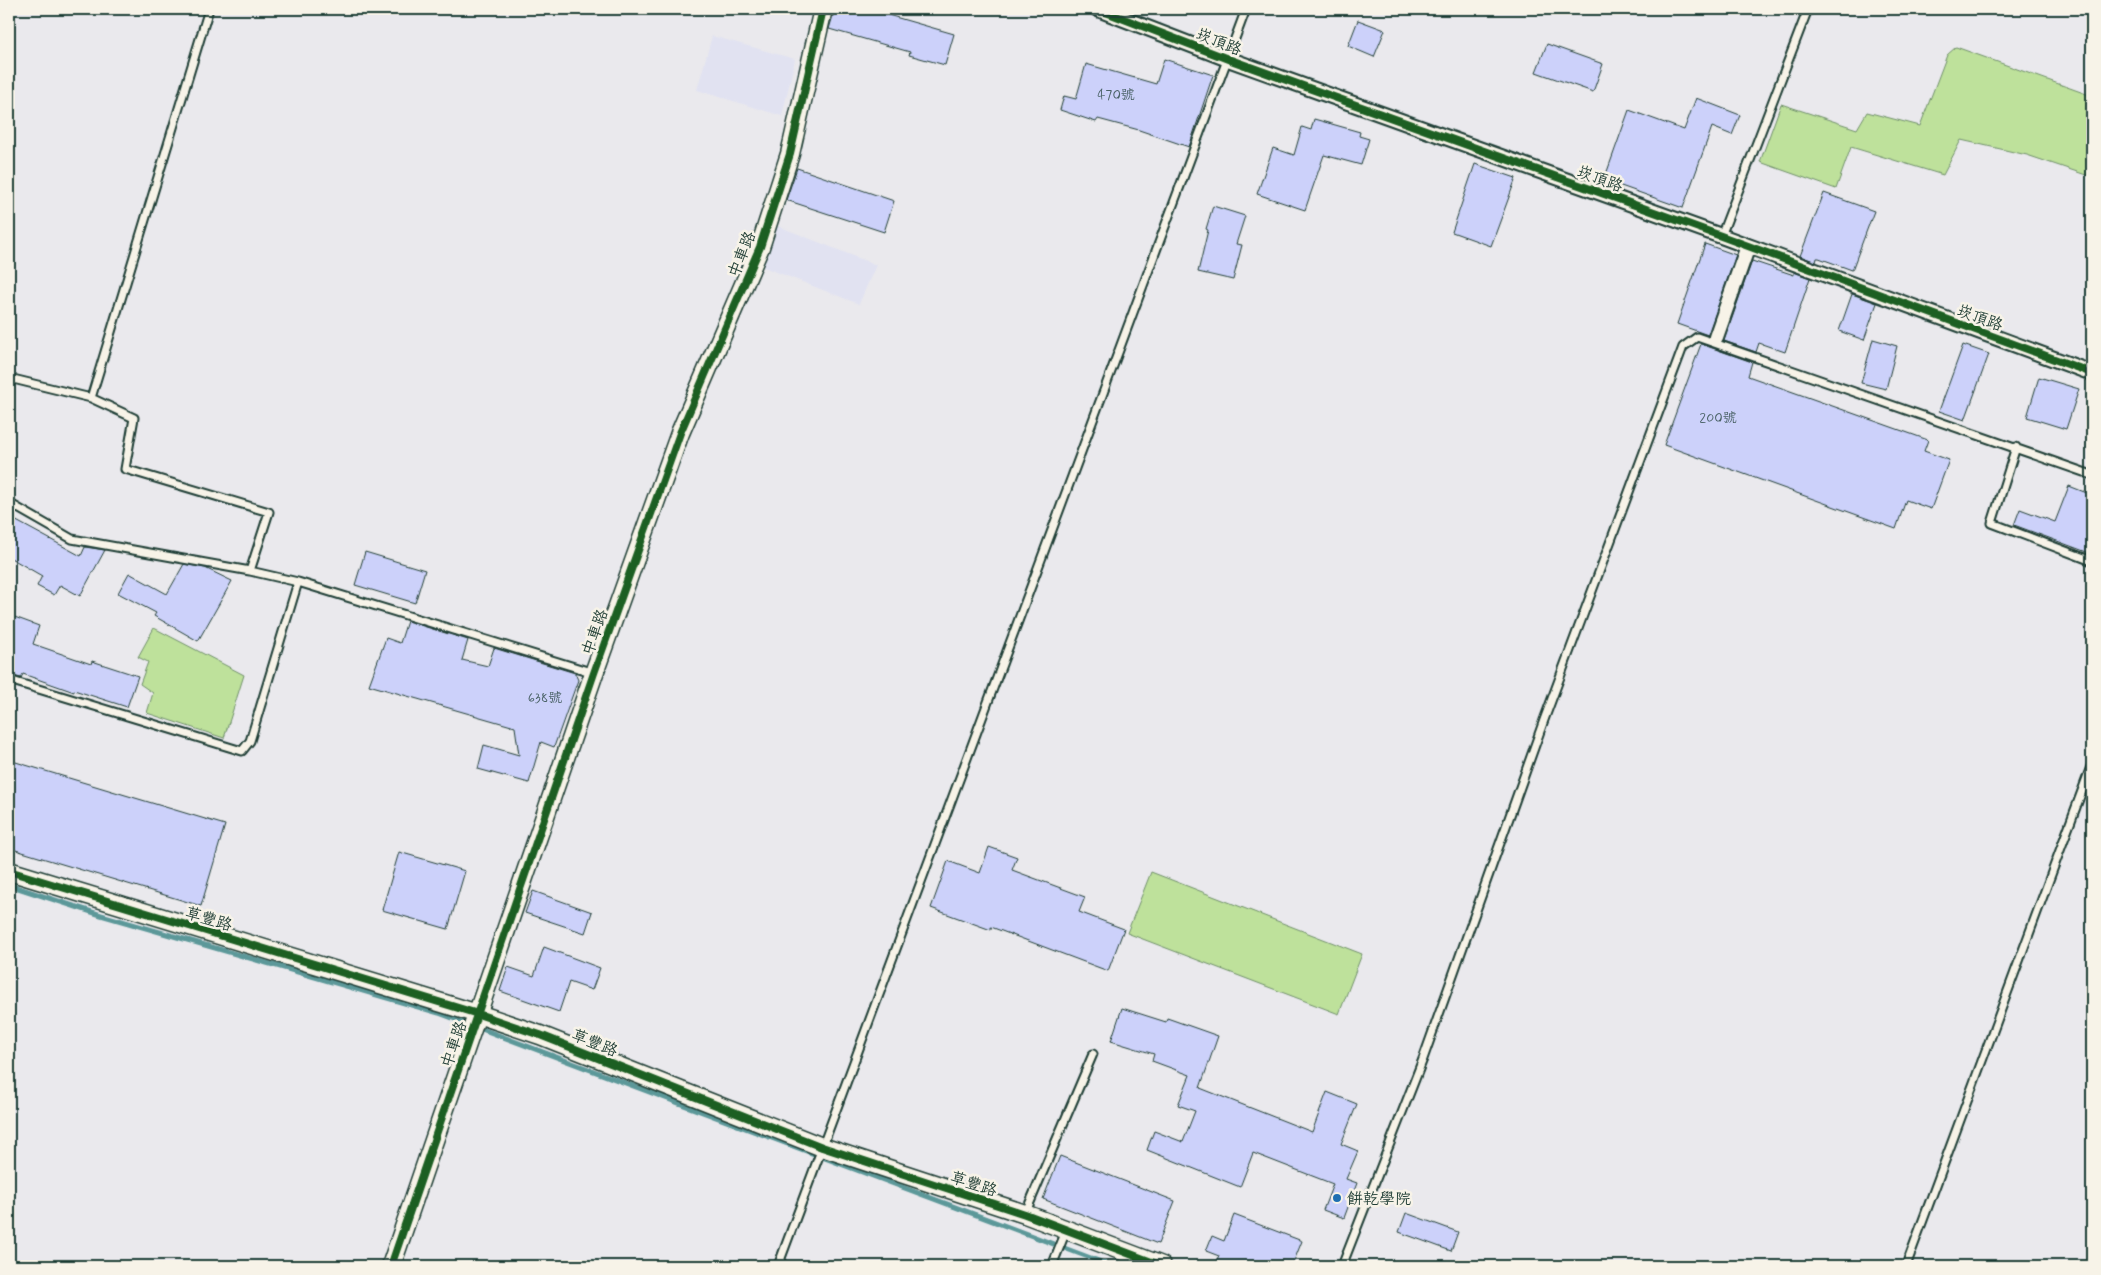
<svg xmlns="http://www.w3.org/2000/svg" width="2101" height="1275" font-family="Mynerve,'LXGW WenKai TC',sans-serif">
	<rect width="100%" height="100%" fill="#eae9ed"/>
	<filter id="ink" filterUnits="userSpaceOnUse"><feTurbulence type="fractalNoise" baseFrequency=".02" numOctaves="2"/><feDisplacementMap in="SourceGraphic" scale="10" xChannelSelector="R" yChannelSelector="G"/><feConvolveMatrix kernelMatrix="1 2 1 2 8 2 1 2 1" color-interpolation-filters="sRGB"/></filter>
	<g filter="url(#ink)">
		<!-- built -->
		<path fill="#e1e2f1" d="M712 36 795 59 782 116 697 90Z
			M773 224 876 265 859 304 761 266Z"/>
		<!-- green -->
		<path fill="#bee19b" stroke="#6e8f68" d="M1956 47 2092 96V177L2027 155 1961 140 1943 175 1851 147 1836 189 1760 162 1781 104 1857 129 1867 112 1920 126 1947 55Z
			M154 628 244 675 224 738 147 713 153 693 140 684 148 662 138 657Z
			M1151 872 1362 954 1339 1014 1127 933Z"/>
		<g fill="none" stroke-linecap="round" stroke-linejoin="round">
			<!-- stream -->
			<path stroke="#5b9899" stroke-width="5" d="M9 885 101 915 439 1013 1112 1266"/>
		</g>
		<!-- building -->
		<path fill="#ccd1fa" stroke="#1f3d34" d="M835 9H867L954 34 945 65 909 55 910 52 829 29Z
			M1358 20 1385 30 1374 57 1348 46Z
			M1547 44 1603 64 1593 92 1536 72Z
			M1164 59 1213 75 1189 147 1139 130 1098 119 1096 122 1060 110 1064 96 1076 99 1086 64 1156 84Z
			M1696 98 1740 115 1732 135 1712 127 1683 208 1604 180 1629 110 1684 130Z
			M1314 119 1360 132 1359 136 1369 139 1361 165 1324 155 1305 210 1257 194 1273 148 1294 155 1302 127 1311 130Z
			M1475 164 1516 178 1491 246 1452 232Z
			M797 168 894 201 884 232 786 200Z
			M1824 193 1874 211 1852 270 1819 258H1817L1816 262 1800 256Z
			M1213 206 1245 216 1236 244 1242 245 1233 280 1198 272 1208 230 1206 229Z
			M1705 244 1736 255 1708 335 1677 324Z
			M1752 261 1794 275V272L1810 278 1785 352 1759 343 1756 352 1724 341Z
			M1852 294 1877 303 1864 340 1839 331Z
			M1873 339 1897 346 1886 389 1861 383Z
			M1701 344 1752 362 1748 376 1928 440 1924 451 1949 460 1931 509 1906 500 1896 529 1664 445Z
			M1963 345 1989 354 1965 420 1939 411Z
			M2039 377 2079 389 2066 429 2027 417Z
			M2069 486 2092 495V554L2014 525 2020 509 2055 522Z
			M9 517 81 556 85 547 105 550 80 596 60 585 54 595 37 586 42 576 9 557Z
			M365 552 425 570 415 603 355 585Z
			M184 564 205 568 232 581 198 641 154 616 156 613 118 593 129 573 167 594Z
			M9 615 39 626 33 644 91 664 92 661 138 676 127 707 74 690V692L23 674 21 678 9 675Z
			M407 621 468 640 462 660 488 666 494 648 575 673 578 680 554 747 541 742 529 783 478 769 484 745 519 755 515 727 369 685 386 638 400 643Z
			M9 760 225 825 201 906 9 848Z
			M989 847 1017 857 1012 870 1085 897 1079 912 1124 929 1108 971 991 927V930L931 908 948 861 980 873Z
			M399 852 465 871 448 929 382 910Z
			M533 891 592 912 585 933 525 913Z
			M544 947 600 968 592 990 569 982 559 1012 500 991 508 967 534 976Z
			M1122 1008 1166 1022 1167 1018 1218 1036 1200 1088 1312 1132 1327 1092 1357 1104 1341 1144 1358 1151 1346 1179 1357 1183 1344 1218 1323 1210 1333 1184 1253 1153 1240 1187 1147 1150 1154 1131 1183 1142 1195 1111 1178 1105 1190 1075 1152 1061 1154 1054 1111 1041Z
			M1060 1156 1175 1201 1158 1244 1043 1199Z
			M1406 1213 1458 1232 1451 1251 1399 1232Z
			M1234 1215 1302 1241 1292 1266H1215L1219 1256 1206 1251 1212 1236 1224 1241Z"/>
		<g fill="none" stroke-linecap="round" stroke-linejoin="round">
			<!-- service casing -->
			<g stroke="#1f3d34" stroke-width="11">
				<path id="service" d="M1721 236 1808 9
					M9 378 91 398 134 418 125 469 269 512 250 571 298 582 594 673
					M91 398 209 9
					M2016 447 1992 523 2092 561
					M9 503 72 539 250 571
					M9 680 242 751 250 741 298 582
					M1025 1214 1093 1054
					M778 1266 1246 9
					M1052 1266 1066 1231
					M1342 1266 1423 1059 1544 720 1683 347 1697 337 2092 475
					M1906 1266 2092 764"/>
			</g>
			<!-- minor casing -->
			<g stroke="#1f3d34" stroke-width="18">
				<path id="minor" d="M1098 9 1228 59 1721 236 2092 373
					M1716 337 1748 246"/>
			</g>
			<!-- tertiary casing -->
			<g stroke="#1f3d34" stroke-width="21">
				<path id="tertiary" d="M9 871 478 1014 540 1035 822 1147 1025 1214 1162 1266
					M391 1266 594 673 680 433 760 247 790 154 823 9"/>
			</g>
			<!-- service -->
			<use href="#service" stroke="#f7f3e8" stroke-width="7"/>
			<!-- minor -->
			<use href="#minor" stroke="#f7f3e8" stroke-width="14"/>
			<!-- tertiary -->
			<use href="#tertiary" stroke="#f7f3e8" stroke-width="18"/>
			<!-- cycleway casing -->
			<g stroke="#f7f3e8" stroke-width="11">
				<path id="cycleway" d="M1098 9 1228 59 1721 236 2092 373
					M9 871 478 1014 540 1035 822 1147 1025 1214 1162 1266
					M391 1266 594 673 680 433 760 247 790 154 823 9"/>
			</g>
			<!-- cycleway -->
			<use href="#cycleway" stroke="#1b5e20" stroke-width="8"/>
		</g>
	</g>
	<!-- markers -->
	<circle fill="#1f6fb2" stroke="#f7f3e8" stroke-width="2" cx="1337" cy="1198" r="5"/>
	<g text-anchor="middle" stroke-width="5" stroke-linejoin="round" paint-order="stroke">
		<!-- number labels -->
		<g font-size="14" fill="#4a6266">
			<text x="1116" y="99">470號</text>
			<text x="1718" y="422">200號</text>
			<text x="545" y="702">638號</text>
		</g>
		<!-- street labels -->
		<g font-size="16" fill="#1f3d34" stroke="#f7f3e8">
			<text transform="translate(1219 41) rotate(21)" y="6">崁頂路</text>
			<text transform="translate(1600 178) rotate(20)" y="6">崁頂路</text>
			<text transform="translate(741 254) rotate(-68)" y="6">中車路</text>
			<text transform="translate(1980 317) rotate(20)" y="6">崁頂路</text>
			<text transform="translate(594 632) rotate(-70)" y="6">中車路</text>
			<text transform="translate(209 918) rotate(17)" y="6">草豐路</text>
			<text transform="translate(595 1042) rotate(22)" y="6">草豐路</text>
			<text transform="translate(453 1044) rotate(-71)" y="6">中車路</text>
			<text transform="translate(974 1183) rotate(18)" y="6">草豐路</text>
		</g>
		<!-- poi labels -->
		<g font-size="16" fill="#1f3d34" stroke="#f7f3e8" text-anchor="start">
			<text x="1347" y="1204">餅乾學院</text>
		</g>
	</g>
	<!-- margin -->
	<rect width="2101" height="1275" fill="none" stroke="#f7f3e8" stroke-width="30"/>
	<rect x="15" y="15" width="2071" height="1245" fill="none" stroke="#1f3d34" stroke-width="2" filter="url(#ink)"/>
</svg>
